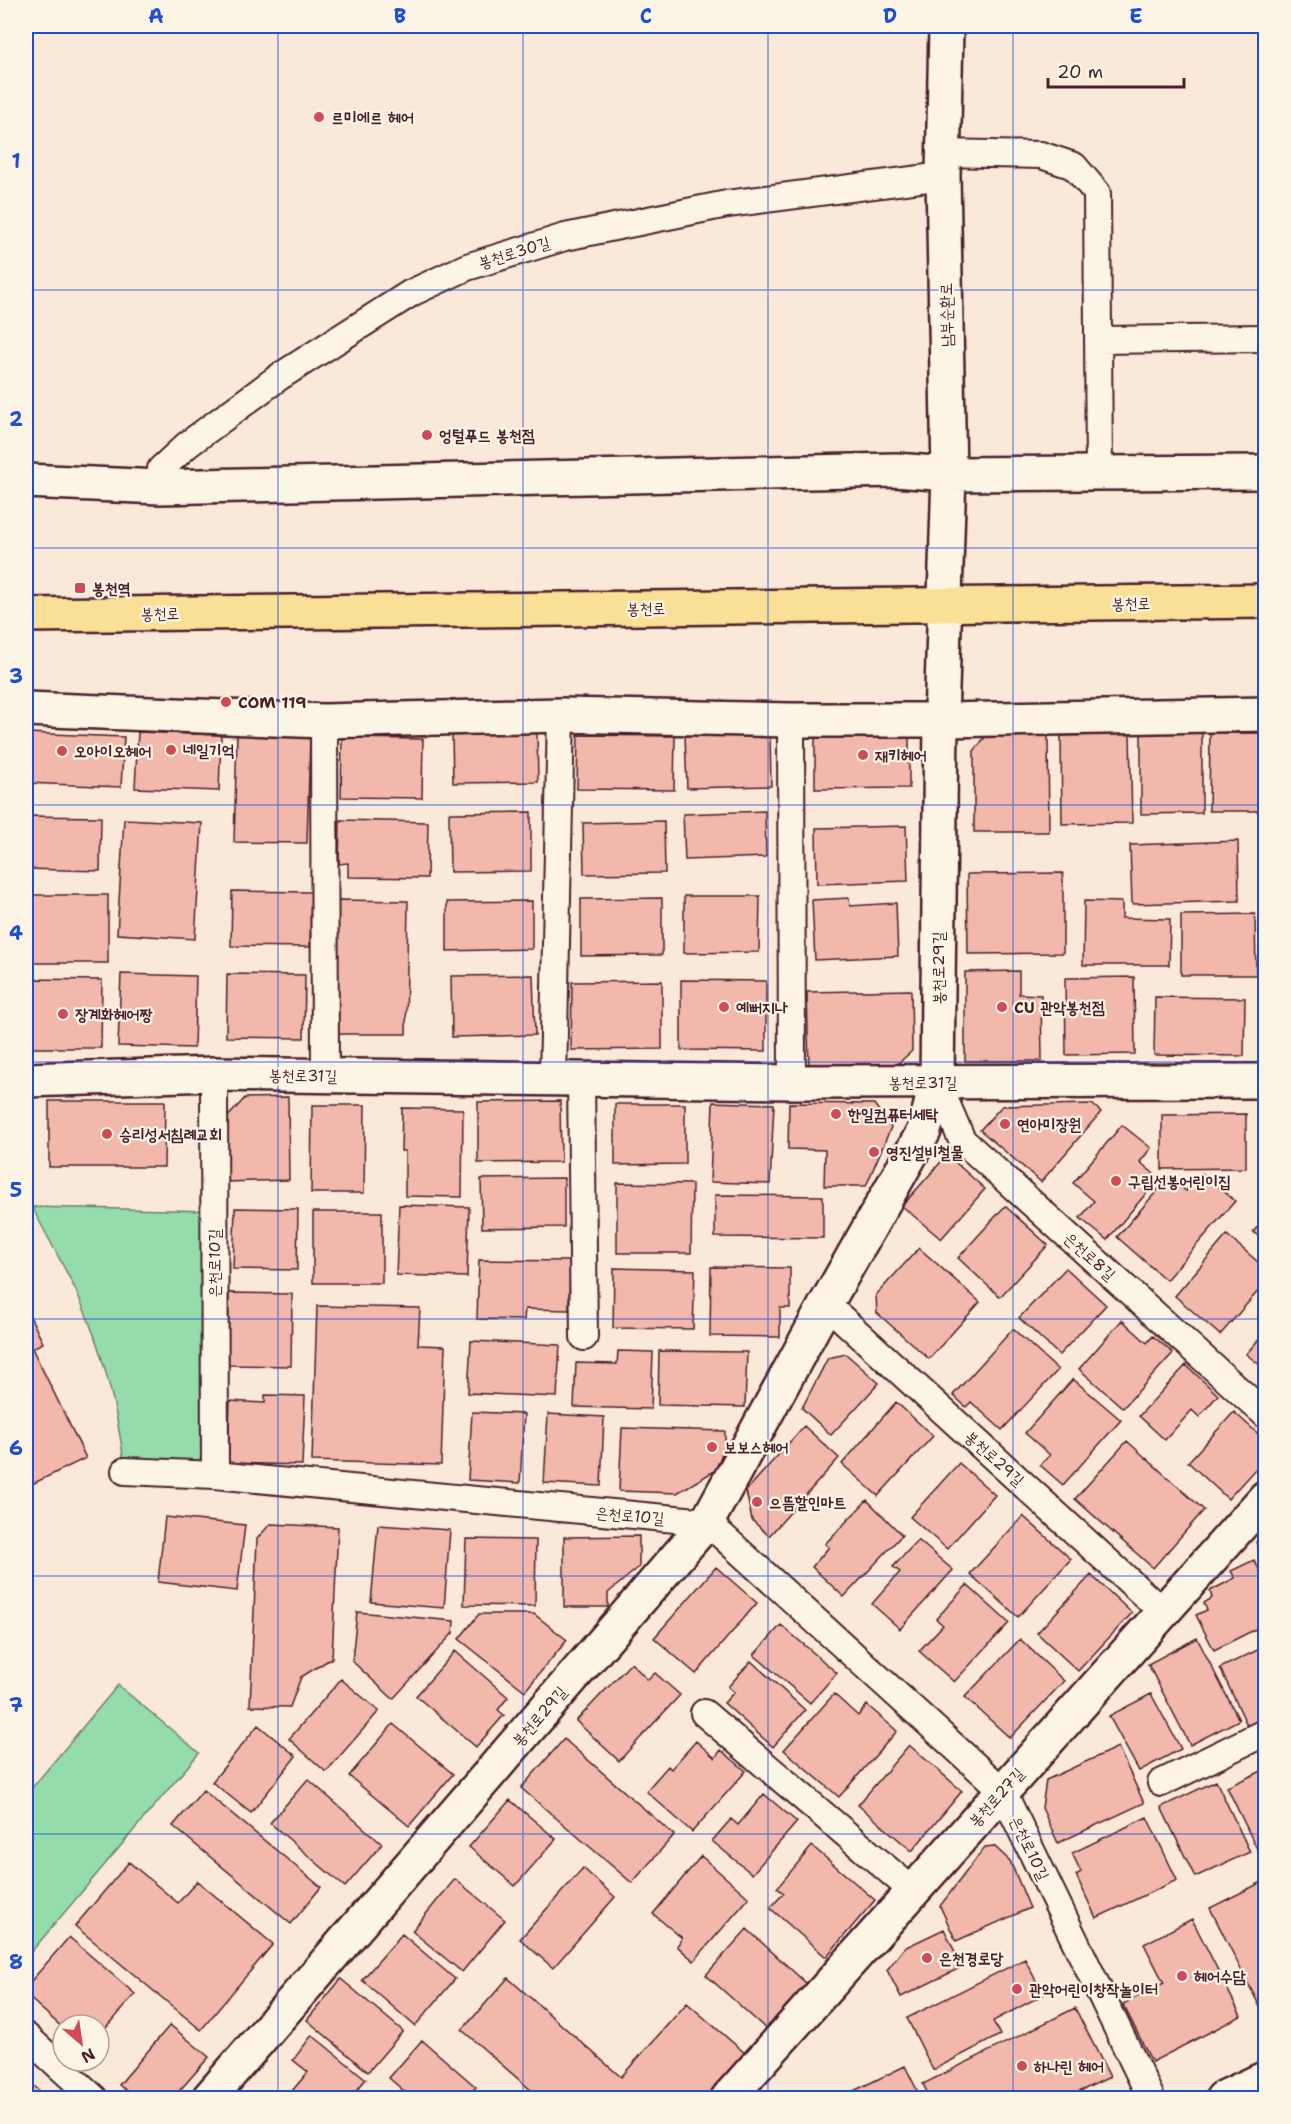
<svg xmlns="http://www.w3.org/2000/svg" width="1291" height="2124" font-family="'Shantell Sans','Poor Story',sans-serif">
	<rect width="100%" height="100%" fill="#fae9d9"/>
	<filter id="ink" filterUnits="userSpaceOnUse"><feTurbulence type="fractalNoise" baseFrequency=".0167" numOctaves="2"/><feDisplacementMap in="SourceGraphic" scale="12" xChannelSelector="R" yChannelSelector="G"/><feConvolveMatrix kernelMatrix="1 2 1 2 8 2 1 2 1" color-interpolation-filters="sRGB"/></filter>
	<g filter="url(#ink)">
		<!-- green -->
		<path fill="#94dcaa" stroke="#6f7e6a" stroke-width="1.5" d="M32 1207 214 1211 215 1475 125 1471C118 1410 103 1350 77 1293 63 1264 47 1236 32 1207Z
			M118 1685 199 1753 26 1958V1795Z"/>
		<!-- building -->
		<path fill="#f2b8ab" stroke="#4a1f2b" stroke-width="1.5" d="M138 732 221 735 219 791 135 788Z
			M537 732 538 782 453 783 452 733Z
			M1202 732V813L1141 814V733Z
			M26 733 124 737 121 787 26 783Z
			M1210 733H1264L1263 811H1209Z
			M770 734 771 786 687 788 685 736Z
			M909 734V788L815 789V735Z
			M1130 734 1132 823 1062 824 1061 736Z
			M237 735 310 737 307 843 234 842Z
			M578 735 675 736 674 790 577 789Z
			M1048 735 1049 832H974V751L985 737Z
			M342 738 423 739 422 798 341 797Z
			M765 811 766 857 685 860 683 814Z
			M531 812V871L450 872 449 813Z
			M26 816 101 817 100 871 26 869Z
			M124 819 202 823 195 939 117 934Z
			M340 820 428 822 427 878 348 877V863L339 864Z
			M664 821 665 873 584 874 583 823Z
			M906 826 908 881 817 884 816 828Z
			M1238 841 1239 901 1132 904 1130 845Z
			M1063 873V953L968 954 967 874Z
			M232 891 311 892 310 947 231 946Z
			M26 895H108V963H26Z
			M684 896H760L759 952 684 953Z
			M662 898V955L581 956V899Z
			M849 898 850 906 896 903 898 956 815 960 812 900Z
			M338 900 408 901 406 1034H337Z
			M532 901V949L447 951V902Z
			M1084 901 1122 902V918L1170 919 1169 965H1083Z
			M1255 914 1256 975H1181V915Z
			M1019 971V994L1041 995 1042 1061H965V972Z
			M121 974 196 976 194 1048 118 1046Z
			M227 974 305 975 304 1038 226 1037Z
			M533 975 535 1035 452 1037 451 976Z
			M1134 977 1135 1054 1066 1055 1065 978Z
			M26 979 102 980 101 1048H26Z
			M681 980 766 981V1051L681 1050Z
			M662 981V1049L571 1050 572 982Z
			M911 990 912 1051 893 1068 809 1070 807 992Z
			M1155 997 1245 998 1244 1056 1154 1055Z
			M288 1097 289 1180 226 1182 225 1120 245 1098Z
			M49 1101H165L164 1167H49Z
			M560 1101 561 1162 478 1163V1102Z
			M713 1102 774 1104 770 1184 710 1182Z
			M789 1103 874 1104 891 1127 866 1186H824L825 1150 788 1149Z
			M615 1104H685V1164L615 1165Z
			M1092 1104 1101 1112 1041 1182 980 1130 1002 1106Z
			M312 1105H365L364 1193H311Z
			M402 1108 463 1109 462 1197 405 1196V1151H401Z
			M1246 1114V1168L1162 1169V1115Z
			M1122 1125 1151 1148 1140 1162 1159 1178 1107 1240 1080 1218 1094 1201 1073 1183Z
			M947 1155 985 1189 941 1239 902 1206Z
			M1202 1173 1235 1201 1166 1280 1117 1237 1169 1177 1186 1191Z
			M564 1178V1227L482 1228 481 1179Z
			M617 1183 692 1184 691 1253H617Z
			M715 1195 823 1196V1238L715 1237Z
			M399 1205 469 1207 467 1277 396 1275Z
			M1005 1206 1048 1245 1000 1297 958 1258Z
			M235 1208 298 1209 297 1270 233 1269Z
			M313 1212H382V1283H313Z
			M1266 1218V1242L1253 1232Z
			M1227 1235 1266 1269V1282L1220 1335 1175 1296Z
			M919 1248 980 1302 929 1359 877 1313 876 1295Z
			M479 1260 570 1261 569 1310 525 1309 524 1320 477 1319Z
			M711 1267 790 1268V1308H780V1337L710 1336Z
			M614 1268 695 1270 693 1329 613 1328Z
			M1066 1268 1106 1305 1059 1355 1019 1318Z
			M229 1293 292 1294 291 1366 228 1365Z
			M317 1306 420 1308 418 1345 445 1346 441 1465 312 1461Z
			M26 1308 43 1343 32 1348 86 1458 26 1487Z
			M1122 1320 1147 1343 1153 1336 1173 1353 1123 1408 1079 1369Z
			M1013 1329 1058 1370 1002 1430 971 1402 966 1407 953 1395Z
			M1266 1331V1370L1246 1354Z
			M471 1341 560 1345 557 1397 468 1393Z
			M618 1351 653 1352 651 1409 574 1407 576 1363 617 1364Z
			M659 1351 747 1352 745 1407 658 1405Z
			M846 1354 879 1383 831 1435 802 1408 828 1358Z
			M1186 1365 1218 1395 1199 1417 1192 1410 1165 1440 1139 1416Z
			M1073 1379 1121 1420 1063 1485 1040 1465 1050 1455 1025 1433Z
			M265 1395 305 1396 302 1465 228 1463 230 1401 265 1403Z
			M896 1402 933 1436 878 1496 842 1464Z
			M472 1412 524 1414 520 1483 468 1480Z
			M1234 1412 1266 1441V1457L1228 1499 1188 1462Z
			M548 1414 604 1417 601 1486 544 1483Z
			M804 1426 839 1458 769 1536 752 1520 746 1491Z
			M622 1428 725 1431V1445L716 1470 677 1493 619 1491Z
			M1127 1441 1204 1510 1153 1568 1075 1499Z
			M959 1463 995 1495 947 1549 910 1517Z
			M867 1500 902 1535 844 1597 812 1567 829 1547 825 1544Z
			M1023 1516 1071 1559 1018 1617 970 1574Z
			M165 1517 245 1525 237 1591 158 1582Z
			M270 1524 338 1527 332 1658 301 1677 290 1707 250 1706 257 1539Z
			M378 1525 450 1530 444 1608 371 1602Z
			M639 1536V1567L608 1593V1607H564V1537Z
			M1266 1537V1562L1256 1542Z
			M466 1539 536 1540 535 1606 464 1605Z
			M918 1540 953 1570 900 1629 872 1604 900 1572 893 1567Z
			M1254 1560 1266 1582V1624L1214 1650 1196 1615 1207 1610 1204 1603 1212 1598 1210 1591 1235 1578 1231 1571Z
			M716 1567 757 1603 696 1674 654 1638Z
			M1091 1575 1132 1613 1078 1671 1037 1633Z
			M967 1585 1009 1623 954 1682 919 1651 943 1625 936 1619Z
			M357 1612 454 1621 453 1633 393 1699 352 1661Z
			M479 1614H534L567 1640 525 1691 459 1639Z
			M781 1625 837 1673 810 1703 754 1655Z
			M1197 1638 1239 1720 1190 1745 1148 1664Z
			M1020 1639 1064 1681 1010 1738 965 1697Z
			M1266 1646V1718L1248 1727 1220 1668Z
			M455 1651 508 1697 498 1710 504 1715 476 1747 416 1696Z
			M751 1661 805 1710 773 1747 724 1703 734 1692 728 1687Z
			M631 1663 648 1680 655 1673 680 1695 619 1761 576 1721Z
			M341 1679 379 1711 326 1772 289 1739Z
			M834 1694 858 1716 867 1705 897 1731 839 1797 784 1750Z
			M1151 1694 1181 1749 1139 1771 1109 1716Z
			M393 1724 453 1774 409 1826 349 1776Z
			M258 1725 296 1756 251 1813 212 1782Z
			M564 1739 674 1835 632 1883 521 1788Z
			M696 1741 715 1758 721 1750 746 1771 692 1832 646 1791 668 1766 671 1769Z
			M909 1745 962 1791 912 1851 858 1805Z
			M1118 1747 1144 1803 1058 1843 1042 1808 1046 1780Z
			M1266 1769V1849L1259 1853 1227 1787Z
			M308 1779 382 1844 345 1887 270 1823Z
			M1216 1781 1250 1852 1195 1877 1161 1807Z
			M203 1790 321 1887 291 1924 173 1826Z
			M764 1794 797 1822 752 1874 712 1841 731 1819 738 1825Z
			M510 1800 556 1839 515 1886 469 1847Z
			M1147 1817 1177 1880 1096 1918 1076 1875 1081 1872 1072 1853Z
			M812 1846 875 1900 826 1957 770 1908 784 1893 777 1888Z
			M994 1846 1010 1861 1030 1908 956 1941 940 1906 985 1847Z
			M701 1856 749 1898 694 1961 677 1946 682 1938 653 1914Z
			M129 1862 178 1903 197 1881 273 1944 201 2030 75 1926Z
			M583 1868 615 1897 553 1968 520 1939Z
			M455 1879 505 1920 462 1972 412 1931Z
			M1266 1880V2006L1261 2009 1210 1908Z
			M1192 1919 1241 2016 1152 2062 1123 2004 1164 1983 1144 1944Z
			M747 1929 807 1984 766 2029 706 1975Z
			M944 1929 962 1967 901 1997 887 1970 904 1948Z
			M402 1934 455 1979 415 2026 362 1980Z
			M69 1937 135 1994 99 2035V2025H63V2028L26 1995V1987Z
			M1025 1959 1043 1995 993 2021 1000 2035 933 2070 907 2018Z
			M508 1978 621 2077 687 2003 746 2054 706 2098H540L462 2030Z
			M341 1979 403 2031 368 2072 307 2020Z
			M1075 2008 1110 2077 1066 2098H930L923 2084Z
			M170 2025 209 2057 173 2098H136L119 2085Z
			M312 2035 366 2079 350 2098H286L308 2072 293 2060Z
			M422 2040 476 2087 466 2098H412L389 2078Z
			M905 2066 921 2098H839Z
			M26 2079 41 2092 36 2098H26Z"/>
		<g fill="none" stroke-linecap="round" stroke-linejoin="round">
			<!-- service casing -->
			<g stroke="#4a1f2b" stroke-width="30">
				<path id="service" d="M943 153 1041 155 1074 166 1097 193 1099 473
					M1098 340 1266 338
					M160 487 161 469 187 445 279 377 411 293 467 267 565 237 727 204 943 176
					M791 720 792 1082
					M324 721 325 1076
					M214 1074 215 1475 707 1522 1002 1790 1151 2098
					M553 1079 561 715
					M581 1079 584 1337
					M937 1082 962 1140 1266 1415
					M826 1304 1164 1613
					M125 1471 215 1475
					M704 1713 913 1891
					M1161 1783 1266 1732
					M26 2036 94 2098"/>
			</g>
			<!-- minor casing -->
			<g stroke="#4a1f2b" stroke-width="38">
				<path id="minor" d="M26 481 160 487 895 470 949 474 1266 472
					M26 709 324 721 561 715 791 720H941L1266 714
					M26 1080 214 1074 792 1082 1266 1081
					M209 2098 707 1522 826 1304 924 1131 937 1082 941 720 949 474 943 176 946 26
					M728 2098 1266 1497"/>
			</g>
			<!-- secondary casing -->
			<g stroke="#4a1f2b" stroke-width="38">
				<path id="secondary" d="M1223 2098 1266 2078"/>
			</g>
			<!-- primary casing -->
			<g stroke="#4a1f2b" stroke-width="38">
				<path id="primary" d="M26 615 1266 601"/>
			</g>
			<!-- service -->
			<use href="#service" stroke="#fcf5e5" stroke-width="26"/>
			<!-- minor -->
			<use href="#minor" stroke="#fcf5e5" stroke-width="33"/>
			<!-- secondary -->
			<use href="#secondary" stroke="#fcf5e5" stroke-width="33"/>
			<!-- primary -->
			<use href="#primary" stroke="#fadf96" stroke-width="33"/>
		</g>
	</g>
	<!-- grid -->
	<path fill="none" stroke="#1d4ed8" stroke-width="1.5" stroke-opacity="0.55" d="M278 26V2098M523 26V2098M768 26V2098M1013 26V2098M26 290H1266M26 548H1266M26 805H1266M26 1062H1266M26 1319H1266M26 1576H1266M26 1834H1266"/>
	<!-- markers -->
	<g fill="#d1495b" stroke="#fcf5e5" stroke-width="2">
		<circle cx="319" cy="117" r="6"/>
		<circle cx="427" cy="435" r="6"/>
		<rect x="74" y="582" width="12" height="12" rx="3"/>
		<circle cx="226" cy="702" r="6"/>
		<circle cx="171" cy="750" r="6"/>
		<circle cx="62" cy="751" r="6"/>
		<circle cx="863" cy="755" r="6"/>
		<circle cx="724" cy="1007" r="6"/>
		<circle cx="1002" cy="1007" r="6"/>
		<circle cx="63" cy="1014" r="6"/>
		<circle cx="836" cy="1114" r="6"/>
		<circle cx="1005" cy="1124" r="6"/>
		<circle cx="107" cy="1134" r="6"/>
		<circle cx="874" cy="1152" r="6"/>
		<circle cx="1116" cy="1181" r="6"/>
		<circle cx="712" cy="1447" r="6"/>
		<circle cx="757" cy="1502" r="6"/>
		<circle cx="927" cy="1958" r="6"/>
		<circle cx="1182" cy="1976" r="6"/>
		<circle cx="1017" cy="1989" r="6"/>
		<circle cx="1022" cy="2066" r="6"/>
	</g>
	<g text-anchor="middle" stroke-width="4.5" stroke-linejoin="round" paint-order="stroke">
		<!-- poi labels -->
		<g font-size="16" font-weight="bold" fill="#4a1f2b" stroke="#fcf5e5" text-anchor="start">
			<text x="331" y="123">르미에르 헤어</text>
			<text x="439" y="441">엉털푸드 봉천점</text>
			<text x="92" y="594">봉천역</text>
			<text x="238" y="708">COM 119</text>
			<text x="183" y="756">네일기억</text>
			<text x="74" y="757">오아이오헤어</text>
			<text x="875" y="761">재키헤어</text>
			<text x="736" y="1013">예뻐지나</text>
			<text x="1014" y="1013">CU 관악봉천점</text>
			<text x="75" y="1020">장계화헤어짱</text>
			<text x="848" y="1120">한일컴퓨터세탁</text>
			<text x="1017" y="1130">연아미장원</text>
			<text x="119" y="1140">승리성서침례교회</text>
			<text x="886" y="1158">영진설비철물</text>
			<text x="1128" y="1187">구립선봉어린이집</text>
			<text x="724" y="1453">보보스헤어</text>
			<text x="769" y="1508">으뜸할인마트</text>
			<text x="939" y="1964">은천경로당</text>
			<text x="1194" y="1982">헤어수담</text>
			<text x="1029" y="1995">관악어린이창작놀이터</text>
			<text x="1034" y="2072">하나린 헤어</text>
		</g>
		<!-- street labels -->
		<g font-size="16" fill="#4a1f2b" stroke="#fcf5e5">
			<text transform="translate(514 252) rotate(-17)" y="6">봉천로30길</text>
			<text transform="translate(946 315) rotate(-91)" y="6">남부순환로</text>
			<text transform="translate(1131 603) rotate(-1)" y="6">봉천로</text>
			<text transform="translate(646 608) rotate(-1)" y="6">봉천로</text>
			<text transform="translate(160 613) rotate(-1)" y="6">봉천로</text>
			<text transform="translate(938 968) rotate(-90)" y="6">봉천로29길</text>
			<text transform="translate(303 1075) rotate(1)" y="6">봉천로31길</text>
			<text x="923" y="1088">봉천로31길</text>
			<text transform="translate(1090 1256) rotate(42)" y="6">은천로8길</text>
			<text transform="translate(214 1263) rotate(-90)" y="6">은천로10길</text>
			<text transform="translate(995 1458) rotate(42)" y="6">봉천로29길</text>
			<text transform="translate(630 1515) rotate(5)" y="6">은천로10길</text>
			<text transform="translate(539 1716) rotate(-49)" y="6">봉천로29길</text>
			<text transform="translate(996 1797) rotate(-48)" y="6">봉천로27길</text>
			<text transform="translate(1030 1848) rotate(64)" y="6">은천로10길</text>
		</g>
	</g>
	<!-- margin -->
	<rect width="1291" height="2124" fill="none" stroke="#fcf5e5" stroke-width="66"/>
	<!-- north arrow -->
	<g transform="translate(81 2043) rotate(151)"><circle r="28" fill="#fcf5e5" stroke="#b59f9b" stroke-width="1.5"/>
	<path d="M0-4.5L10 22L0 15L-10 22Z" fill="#d1495b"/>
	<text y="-9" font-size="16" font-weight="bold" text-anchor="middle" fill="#4a1f2b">N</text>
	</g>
	<!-- scale -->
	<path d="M1048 78v9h136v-9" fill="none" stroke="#4a1f2b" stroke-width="3"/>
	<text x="1057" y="78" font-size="18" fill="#4a1f2b" stroke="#fcf5e5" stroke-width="4.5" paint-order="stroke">20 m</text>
	<rect x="33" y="33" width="1225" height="2058" fill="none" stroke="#1d4ed8" stroke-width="2"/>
	<g font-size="20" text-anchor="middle" font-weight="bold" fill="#1d4ed8">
		<text x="156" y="23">A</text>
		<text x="400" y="23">B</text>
		<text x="646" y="23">C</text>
		<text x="890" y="23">D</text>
		<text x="1136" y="23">E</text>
		<text x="16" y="168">1</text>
		<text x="16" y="426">2</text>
		<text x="16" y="683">3</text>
		<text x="16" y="940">4</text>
		<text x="16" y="1197">5</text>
		<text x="16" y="1455">6</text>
		<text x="16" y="1712">7</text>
		<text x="16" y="1969">8</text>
	</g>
</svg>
